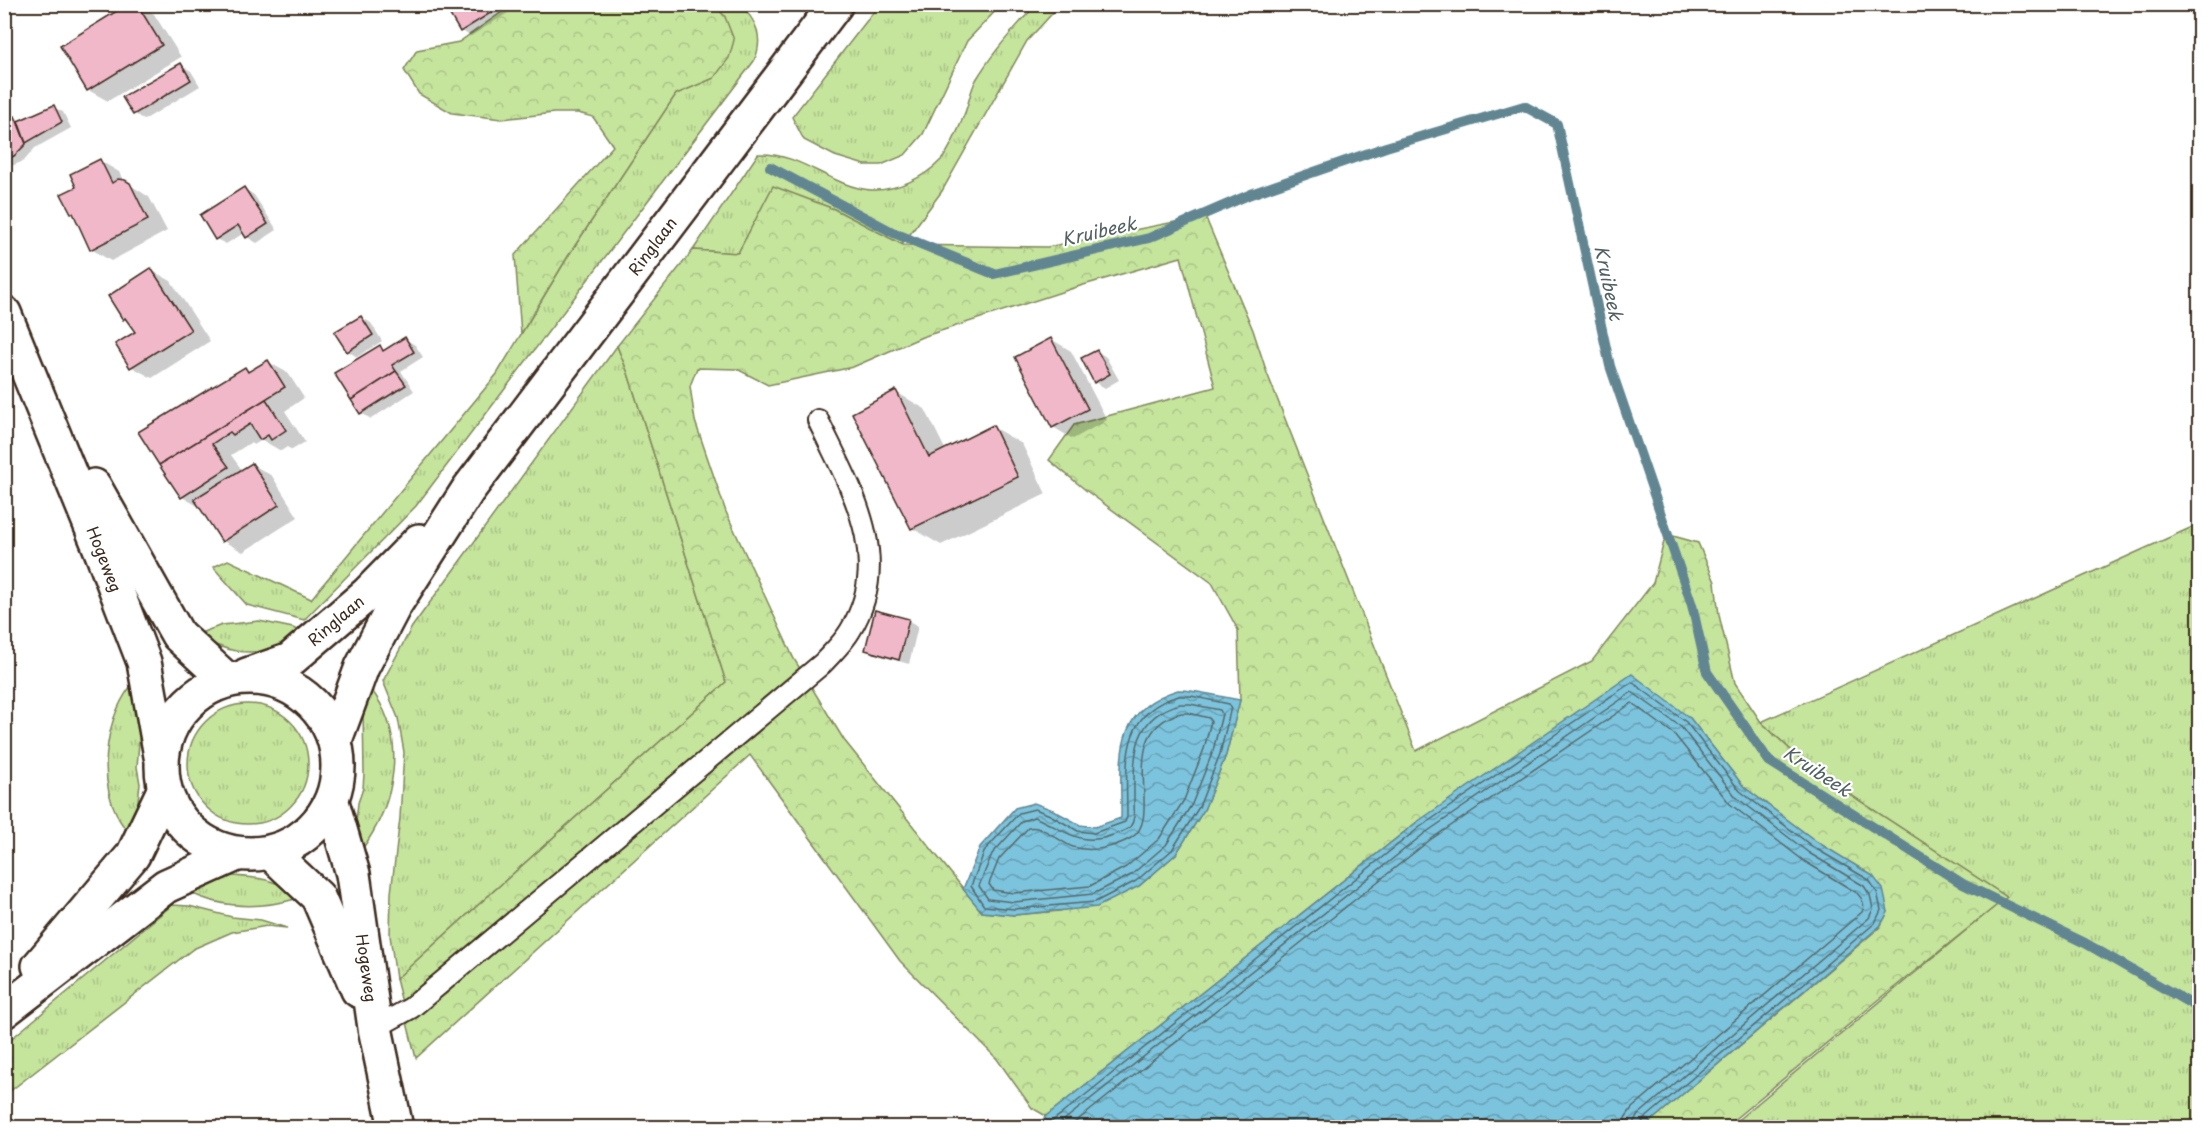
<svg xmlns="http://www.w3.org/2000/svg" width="2204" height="1132" font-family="'Playpen Sans',sans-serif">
	<defs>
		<pattern id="grass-tufts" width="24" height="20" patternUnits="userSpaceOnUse" patternTransform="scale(1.5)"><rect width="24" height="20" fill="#c5e49c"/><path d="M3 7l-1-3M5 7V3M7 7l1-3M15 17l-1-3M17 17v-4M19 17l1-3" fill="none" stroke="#aac486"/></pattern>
		<pattern id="forest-crowns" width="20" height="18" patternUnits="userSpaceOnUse" patternTransform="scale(1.5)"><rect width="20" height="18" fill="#c5e49c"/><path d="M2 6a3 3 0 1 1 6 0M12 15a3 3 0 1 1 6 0" fill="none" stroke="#aac486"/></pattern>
		<pattern id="water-waves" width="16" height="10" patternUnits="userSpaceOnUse" patternTransform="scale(1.5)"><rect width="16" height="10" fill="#7cc4dd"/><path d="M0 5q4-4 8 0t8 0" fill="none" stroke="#679fb3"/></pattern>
	</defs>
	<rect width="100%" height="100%" fill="#fff"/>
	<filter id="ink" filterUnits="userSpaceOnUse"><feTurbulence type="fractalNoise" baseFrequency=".0167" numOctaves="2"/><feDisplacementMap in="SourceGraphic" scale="12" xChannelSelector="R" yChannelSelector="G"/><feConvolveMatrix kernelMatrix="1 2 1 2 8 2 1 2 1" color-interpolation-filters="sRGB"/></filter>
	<g filter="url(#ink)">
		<!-- grass -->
		<path fill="url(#grass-tufts)" stroke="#80875d" stroke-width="1.5" d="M715 5H739C757 19 764 39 754 61L416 506 304 620 247 605 213 567 228 560 311 599 497 374 570 253 676 94 714 78 725 17Z
			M879 5H1001L967 41 923 134 905 155 881 165H865L835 156 804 140 792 117Z
			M1036 5H1060L1027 41 942 191 902 245 834 209 773 187 738 253 693 250 758 154C801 152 831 187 871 190 896 191 924 178 941 160 949 152 960 126 964 115 969 104 970 91 976 80 992 53 1014 28 1036 5Z
			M617 346 628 373 726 682 396 979 390 935 391 893 400 818 404 752 398 718 383 681 412 627Z
			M2199 524V1127L1728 1128 2006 897 1811 769 1761 722Z
			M259 621 293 628 307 635C299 642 291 644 281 647 247 657 226 652 195 635L222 625Z
			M135 681 141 718 137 767 140 784 137 808 127 831C124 826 119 821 117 815 97 775 106 714 135 681Z
			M370 688C409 737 396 804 360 852L355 835 356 822 358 803 363 788 364 774 363 708Z
			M188 764a60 60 0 1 1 120 0a60 60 0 1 1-120 0Z
			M220 875C251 878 274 875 299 898 261 909 222 909 187 891Z
			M172 905 189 906 232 917 261 920 287 928 267 926 232 932 193 949 5 1095V1044Z"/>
		<!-- forest -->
		<path fill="url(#forest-crowns)" stroke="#80875d" stroke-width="1.5" fill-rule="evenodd" d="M512 5H715L725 17 734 40 729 58 714 78 676 94 570 253 521 334 515 255 613 146 593 117 578 113H554L502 119 452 113 419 94 404 70 417 50 459 42Z
			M773 186 834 209 903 245 1047 247 1205 216 1253 330 1267 373 1416 751 1592 661 1653 583 1666 534 1698 543 1715 582 1719 615 1735 683 1761 722 1811 769 2007 897 1875 1003 1725 1127H1644L1880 927 1888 912 1873 876 1817 842 1744 787 1690 718 1417 822 1046 1116 1032 1108 997 1059 900 961 750 755 416 1058 396 979 726 682 628 373 617 346 693 250 738 253ZM1181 257 1215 387 1074 425 1049 460 1088 492 1212 583 1238 630 1240 700 1226 755 1204 810 1176 854 1139 886 1060 911 1014 915 982 912 844 740 794 659 726 512 695 421 690 386 697 368 737 369 768 385 853 367 922 337 1080 286Z"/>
		<!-- water -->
		<path fill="url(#water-waves)" stroke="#628691" stroke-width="1.5" d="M1632 674 1690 718 1744 787 1817 842 1873 876 1883 889 1888 912 1880 926 1644 1127H1036L1046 1116 1417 822Z
			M1178 690C1198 690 1219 697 1240 700L1226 755 1204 810 1176 854 1139 886 1097 907 1014 915 982 912 963 889 980 847 1015 808 1034 803 1053 810 1080 825 1095 827 1121 818C1122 762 1110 710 1178 690Z"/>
		<!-- shadow -->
		<path fill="#0003" d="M131 4H138L154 14 181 57 108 101 88 90Z
			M471 4H522L471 36 461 31Z
			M181 65 191 71 200 86 144 120 135 114Z
			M53 107 63 112 71 128 35 148 24 161 4 169V122L15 117 21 121Z
			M99 160 119 172 124 181 149 197 167 231 111 261 91 249 75 214 78 187Z
			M245 189 254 195 277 230 257 243 247 237 244 233 226 244 216 239Z
			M151 270 171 281 210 341 152 378 132 367 137 332 130 322 124 319Z
			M361 317 371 323 382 341 357 357 348 351Z
			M405 339 415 345 423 357 401 371 414 391 371 419 361 413 380 347 386 351Z
			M1051 339 1071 351 1107 420 1073 439 1053 427Z
			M1097 351 1106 357 1119 380 1105 388 1095 382Z
			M268 362 288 373 304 398 285 411 305 442 292 450 287 447 281 451 262 440 254 445 250 443 231 455 242 470 252 464 272 476 298 517 243 552 223 541 203 509 182 497 141 433 245 368 251 372Z
			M896 392 925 409 946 451 993 427 1022 444 1046 494 941 545 912 528Z
			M876 612 909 621 918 626 909 664 876 655 866 649Z"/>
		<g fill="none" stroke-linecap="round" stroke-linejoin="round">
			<!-- shore -->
			<path stroke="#55686a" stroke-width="1.5" d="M1179 696H1191L1229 704 1231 707 1220 754 1199 807 1172 850 1136 881 1095 902 1014 909 984 906 971 886 985 850 1019 813 1035 809 1050 815 1078 831 1094 833 1125 822 1127 817C1127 767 1118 712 1179 696Z
				M1180 704H1190L1220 710 1222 714 1213 751 1192 804 1166 845 1131 875 1093 894 1014 902 988 899 979 886 992 854 1022 821 1034 817C1064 829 1079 848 1113 835 1119 833 1125 831 1130 827 1136 819 1134 809 1134 800 1134 758 1131 717 1180 704Z
				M1181 713H1189L1209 718 1211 721 1204 749 1184 800 1159 839 1126 867 1090 886 1014 893 993 890 989 884 999 859 1028 828C1043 824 1059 842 1073 847 1092 853 1115 847 1131 838 1166 818 1112 732 1181 713Z
				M1044 1128 1420 827 1632 682 1686 722 1740 791 1813 847 1869 880 1877 892 1881 910 1875 923 1643 1120 1641 1128
				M1054 1128 1425 833 1632 692 1681 727 1736 797 1809 853 1864 886 1870 895 1873 909 1869 918 1638 1115 1634 1121 1633 1128
				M1068 1128 1430 840 1632 703 1674 734 1730 804 1804 861 1857 893C1862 898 1866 906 1862 912L1632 1108 1625 1118 1624 1128"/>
			<!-- stream -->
			<path stroke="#628691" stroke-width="10" d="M770 167 894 233 994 274 1149 238 1251 194 1386 147 1524 106 1557 124 1610 366 1692 605 1707 672 1769 761 1963 884 2085 943 2200 1009"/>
		</g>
		<!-- building -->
		<path fill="#f1b8ca" stroke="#3b2a1e" stroke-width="1.5" d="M128 4H137L162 45 87 91 60 46Z
			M468 4H505L460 32 450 15Z
			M181 63 191 80 133 115 122 97Z
			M54 105 62 122 26 143 18 121Z
			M15 116 26 144 14 156 4 160V120Z
			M100 159 112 183 118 179 125 180 130 183 148 220 90 250 73 213H71L61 194 76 187 70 174Z
			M244 187 268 224 246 238 238 225 215 240 200 215Z
			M151 268 191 330 130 368 115 344 135 332 125 318 123 320 108 296Z
			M361 316 373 335 347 352 334 332Z
			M405 337 414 352 392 365 396 371 351 400 334 373 380 345 383 351Z
			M1051 338 1088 409 1052 428 1015 357Z
			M1097 350 1110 374 1094 383 1081 358Z
			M268 360 285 387 159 465 138 432 245 367 248 372Z
			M396 371 406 385 360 414 351 400Z
			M896 390 929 457 993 425 1018 477 911 529 852 413Z
			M266 399 286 430 271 440 268 435 260 440 250 424 233 435 230 432 212 444 229 467 181 498 159 465Z
			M252 463 279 505 222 542 194 499Z
			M875 610 909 619 899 660 865 650Z"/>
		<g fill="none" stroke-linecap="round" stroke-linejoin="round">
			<!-- lane casing -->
			<g stroke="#3b2a1e" stroke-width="24">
				<path id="lane" d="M375 1028 411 1008 823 663C832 653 843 643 850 631 895 559 850 487 818 420"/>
			</g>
			<!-- secondary casing -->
			<g stroke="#3b2a1e" stroke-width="38">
				<g id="secondary">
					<path id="s1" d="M4 313 100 548 144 662 161 756"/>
					<path d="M94 486 178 635 227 680"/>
					<path id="s2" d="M247 675 290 660 367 594 419 541"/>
					<circle cx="250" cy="766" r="88"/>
					<path id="s3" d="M335 740 362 667 394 606 468 490 836 4"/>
					<path id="s4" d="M332 802 353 874 375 1028 396 1128"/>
					<path d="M271 853 318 897 358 990"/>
					<path d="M39 966 133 855 164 790"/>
					<path d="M4 1011 166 886 237 854"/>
				</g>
			</g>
			<!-- lane -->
			<use href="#lane" stroke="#fff" stroke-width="20"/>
			<!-- secondary -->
			<use href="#secondary" stroke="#fff" stroke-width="33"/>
		</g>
	</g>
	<g text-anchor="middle" stroke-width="4.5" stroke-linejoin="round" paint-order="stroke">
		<!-- street labels -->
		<g font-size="16" fill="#3b2a1e" stroke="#fff">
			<text dy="6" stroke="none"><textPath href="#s3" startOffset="590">Ringlaan</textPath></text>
			<text dy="6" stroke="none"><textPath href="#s1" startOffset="266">Hogeweg</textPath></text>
			<text dy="6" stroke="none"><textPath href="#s2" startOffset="106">Ringlaan</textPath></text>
			<text dy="6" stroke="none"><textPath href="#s4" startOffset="170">Hogeweg</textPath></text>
		</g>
		<!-- water labels -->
		<g font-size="18" font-style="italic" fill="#526061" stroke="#fff">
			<text transform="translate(1099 232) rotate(-13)" y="6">Kruibeek</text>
			<text transform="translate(1608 283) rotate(78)" y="6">Kruibeek</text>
			<text transform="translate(1817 772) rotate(33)" y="6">Kruibeek</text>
		</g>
	</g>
	<!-- margin -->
	<rect width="2204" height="1132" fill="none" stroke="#fff" stroke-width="24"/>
	<rect x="12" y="12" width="2180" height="1108" fill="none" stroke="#3b2a1e" stroke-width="2" filter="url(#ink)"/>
</svg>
